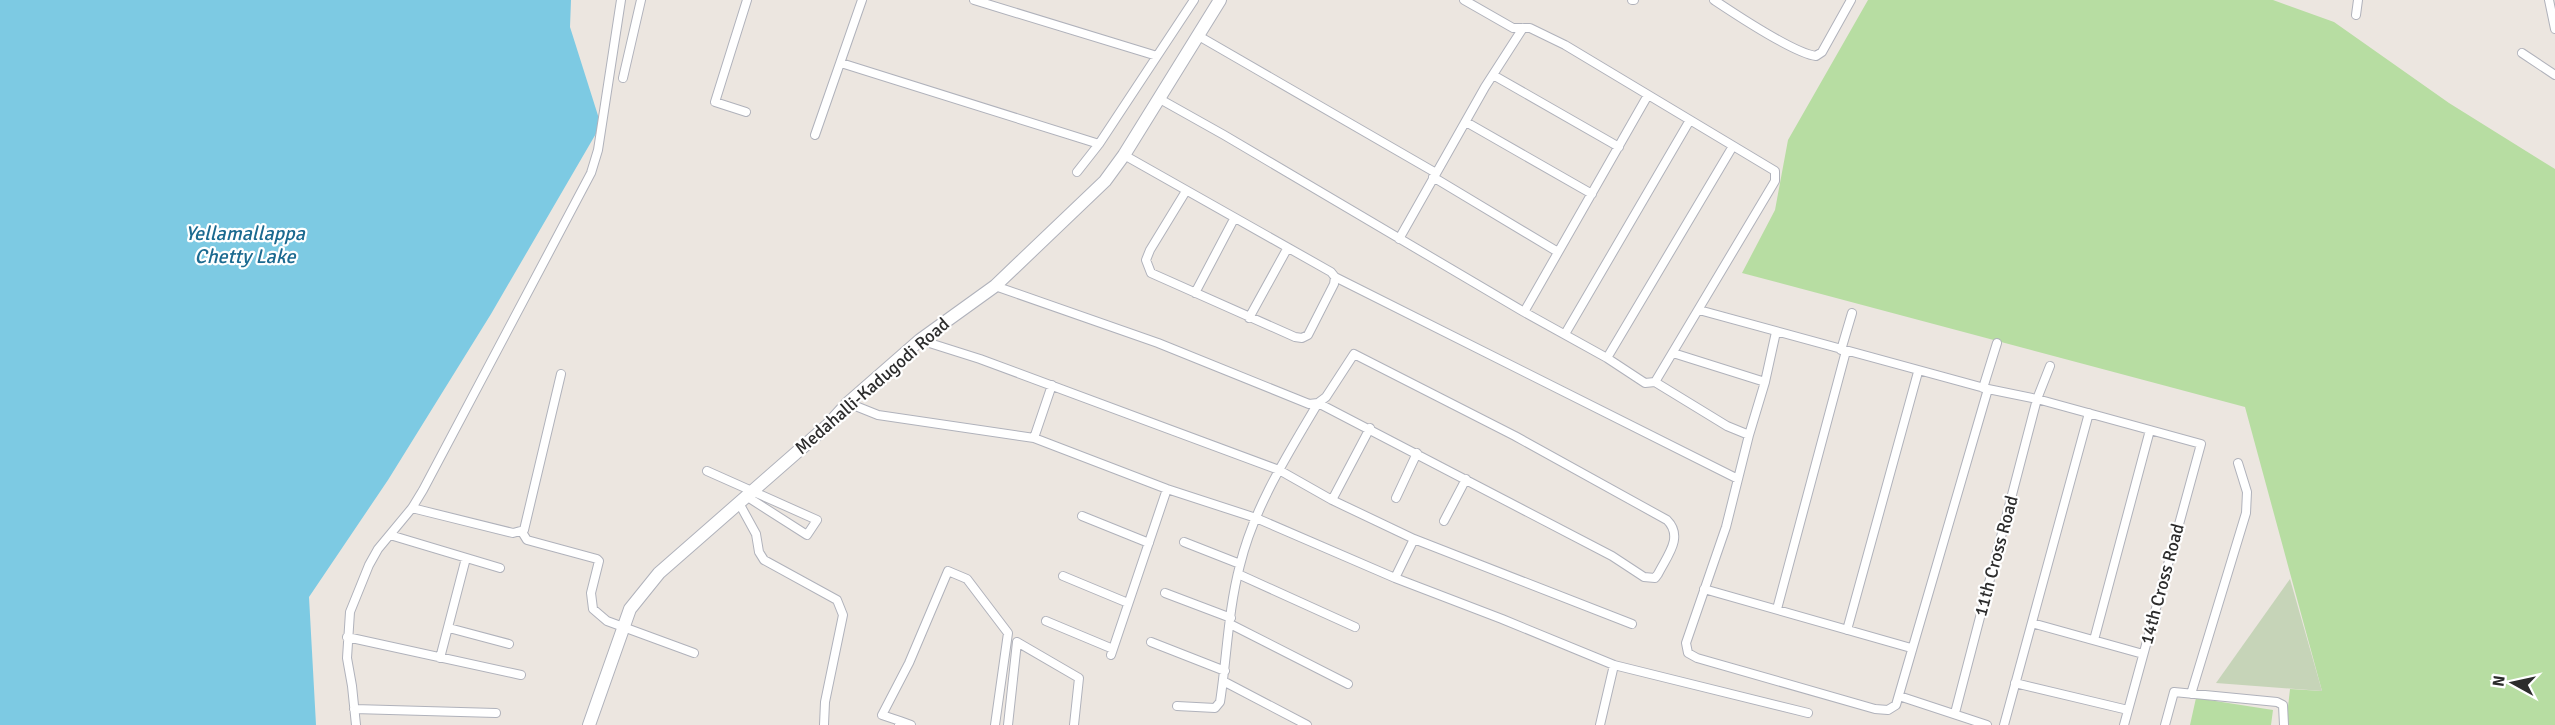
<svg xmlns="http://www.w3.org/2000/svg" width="2555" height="725" font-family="Signika,sans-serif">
	<rect width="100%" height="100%" fill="#ece6e0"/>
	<!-- green -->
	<path fill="#b7dda2" d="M1868 0H2273L2334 22 2449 103 2555 169V725H2286L2290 689 2322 691 2245 407 1742 273 1775 210 1788 140Z
		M2196 698 2273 710 2271 725H2190Z"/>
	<!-- cemetery -->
	<path fill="#c6d4b8" d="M2290 579 2322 691 2216 683Z"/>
	<!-- water -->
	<path fill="#7dcae3" d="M0 0H571L570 27 601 125 491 314 388 480 309 597 316 725H0Z"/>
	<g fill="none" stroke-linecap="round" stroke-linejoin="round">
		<!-- street casing -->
		<g stroke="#b0b2bb" stroke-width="10">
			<path id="street" d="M974 0 1157 56
				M1632 0H1634
				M1714 0C1735 14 1793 53 1816 56L1822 52 1851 0
				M2549 0 2555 29
				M2356 15 2358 0
				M1197 35 1436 173
				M2522 53 2555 75
				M841 63 1099 144
				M1493 75 1619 147
				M623 78 641 0
				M1158 98 1224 135 1524 312 1607 358 1645 383 1655 382 1775 181V171L1565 45 1530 28H1513L1464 0
				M746 112 715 102 747 0
				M1466 122 1592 194
				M815 135 862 0
				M1124 155 1331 272 1335 277 1334 284 1308 335 1302 338 1295 337 1151 273 1146 260 1150 250 1186 191
				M1077 172 1099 144 1194 0
				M1433 177 1558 252
				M1399 239 1485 87 1523 28
				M1335 277 1738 479
				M995 286 1158 343 1309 404 1318 403 1612 556 1644 577 1655 578 1658 574C1667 556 1684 537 1667 520L1515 436 1354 354 1326 397 1318 403C1288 454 1254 507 1240 565 1228 610 1227 657 1220 702L1215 708 1177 706
				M1195 293 1234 219
				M1524 312 1648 95
				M1249 318 1287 249
				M1565 334 1690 120
				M920 340 980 359 1279 470 1332 500 1414 539 1632 624
				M1841 350 1852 313
				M1673 353 1765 382 1749 435
				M1607 358 1733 146
				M1655 382 1727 426 1749 435 1726 527 1686 643 1688 653 1697 658 1875 709 1888 710 1896 705 1988 389 1699 310
				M1765 382 1776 332
				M1983 388 1997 343
				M1988 389 2037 399 2201 444 2124 725
				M848 403 878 415 1034 438 1167 489 1256 518 1395 578 1502 619 1614 665 1808 713
				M1034 438 1052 385
				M707 471 817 520 807 535 746 496
				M1396 498 1417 453
				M1332 500 1370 428
				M739 503 756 534 759 552 764 560 837 600 843 615 825 702 824 725
				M412 508 513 533 524 530 561 374
				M1082 516 1149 543
				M1444 521 1466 479
				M522 532 527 540 597 559 599 561 591 593 593 609 607 621 694 653
				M390 535 500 568
				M1184 542 1240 564
				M1238 574 1355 627
				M1063 576 1128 603
				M1395 578 1414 539
				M1704 589 1911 648
				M1165 593 1231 618
				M1777 609 1846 351
				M1046 621 1113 649
				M2032 623 2143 654
				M1230 624 1348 684
				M449 628 509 644
				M1847 630 1918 372
				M347 637 521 675
				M2094 640 2150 430
				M1151 642 1225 671
				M1111 655 1167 489
				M440 658 466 558
				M1223 681 1307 725
				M2015 683 2128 710
				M2191 694 2246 513 2247 492 2238 463
				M1899 696 1987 725
				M354 709 496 713
				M1955 713 2037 399 2050 366
				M900 721 911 725
				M356 725 352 686 347 658 350 612 369 565 378 549 412 508 423 490 591 173 598 150 621 0
				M899 725 900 721 882 715 909 663 948 571 967 579 1008 633 995 725
				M1008 725 1017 642 1079 678 1074 725
				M1600 725 1614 665
				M2004 725 2089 413
				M2165 725 2174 692 2277 702 2283 705 2284 725"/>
		</g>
		<!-- secondary casing -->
		<g stroke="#b0b2bb" stroke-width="14">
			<path id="secondary" d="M589 725 630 609 659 573 828 425 848 403 920 340 995 286 1105 181 1124 155 1220 0"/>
		</g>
		<!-- street -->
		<use href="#street" stroke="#fff" stroke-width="8"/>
		<!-- secondary -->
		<use href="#secondary" stroke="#fff" stroke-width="12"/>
	</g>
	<g text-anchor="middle" stroke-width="4.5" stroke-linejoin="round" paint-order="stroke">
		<!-- street labels -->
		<g font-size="18" fill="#2c2c2c" stroke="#fff">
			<text transform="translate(872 386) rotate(-41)" y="6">Medahalli-Kadugodi Road</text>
			<text transform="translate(1996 556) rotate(-75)" y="6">11th Cross Road</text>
			<text transform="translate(2162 584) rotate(-75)" y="6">14th Cross Road</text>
		</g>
		<!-- water labels -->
		<g font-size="20" font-style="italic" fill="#1b6a90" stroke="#fff">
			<text x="245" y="240">Yellamallappa<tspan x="245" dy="23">Chetty Lake</tspan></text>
		</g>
	</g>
	<!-- north arrow -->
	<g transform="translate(2513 683) rotate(278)" stroke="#ffffff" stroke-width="4.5" paint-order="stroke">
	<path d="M0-4.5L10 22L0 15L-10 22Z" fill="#2c2c2c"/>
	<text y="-9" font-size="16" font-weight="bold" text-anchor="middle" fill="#2c2c2c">N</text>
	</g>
</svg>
